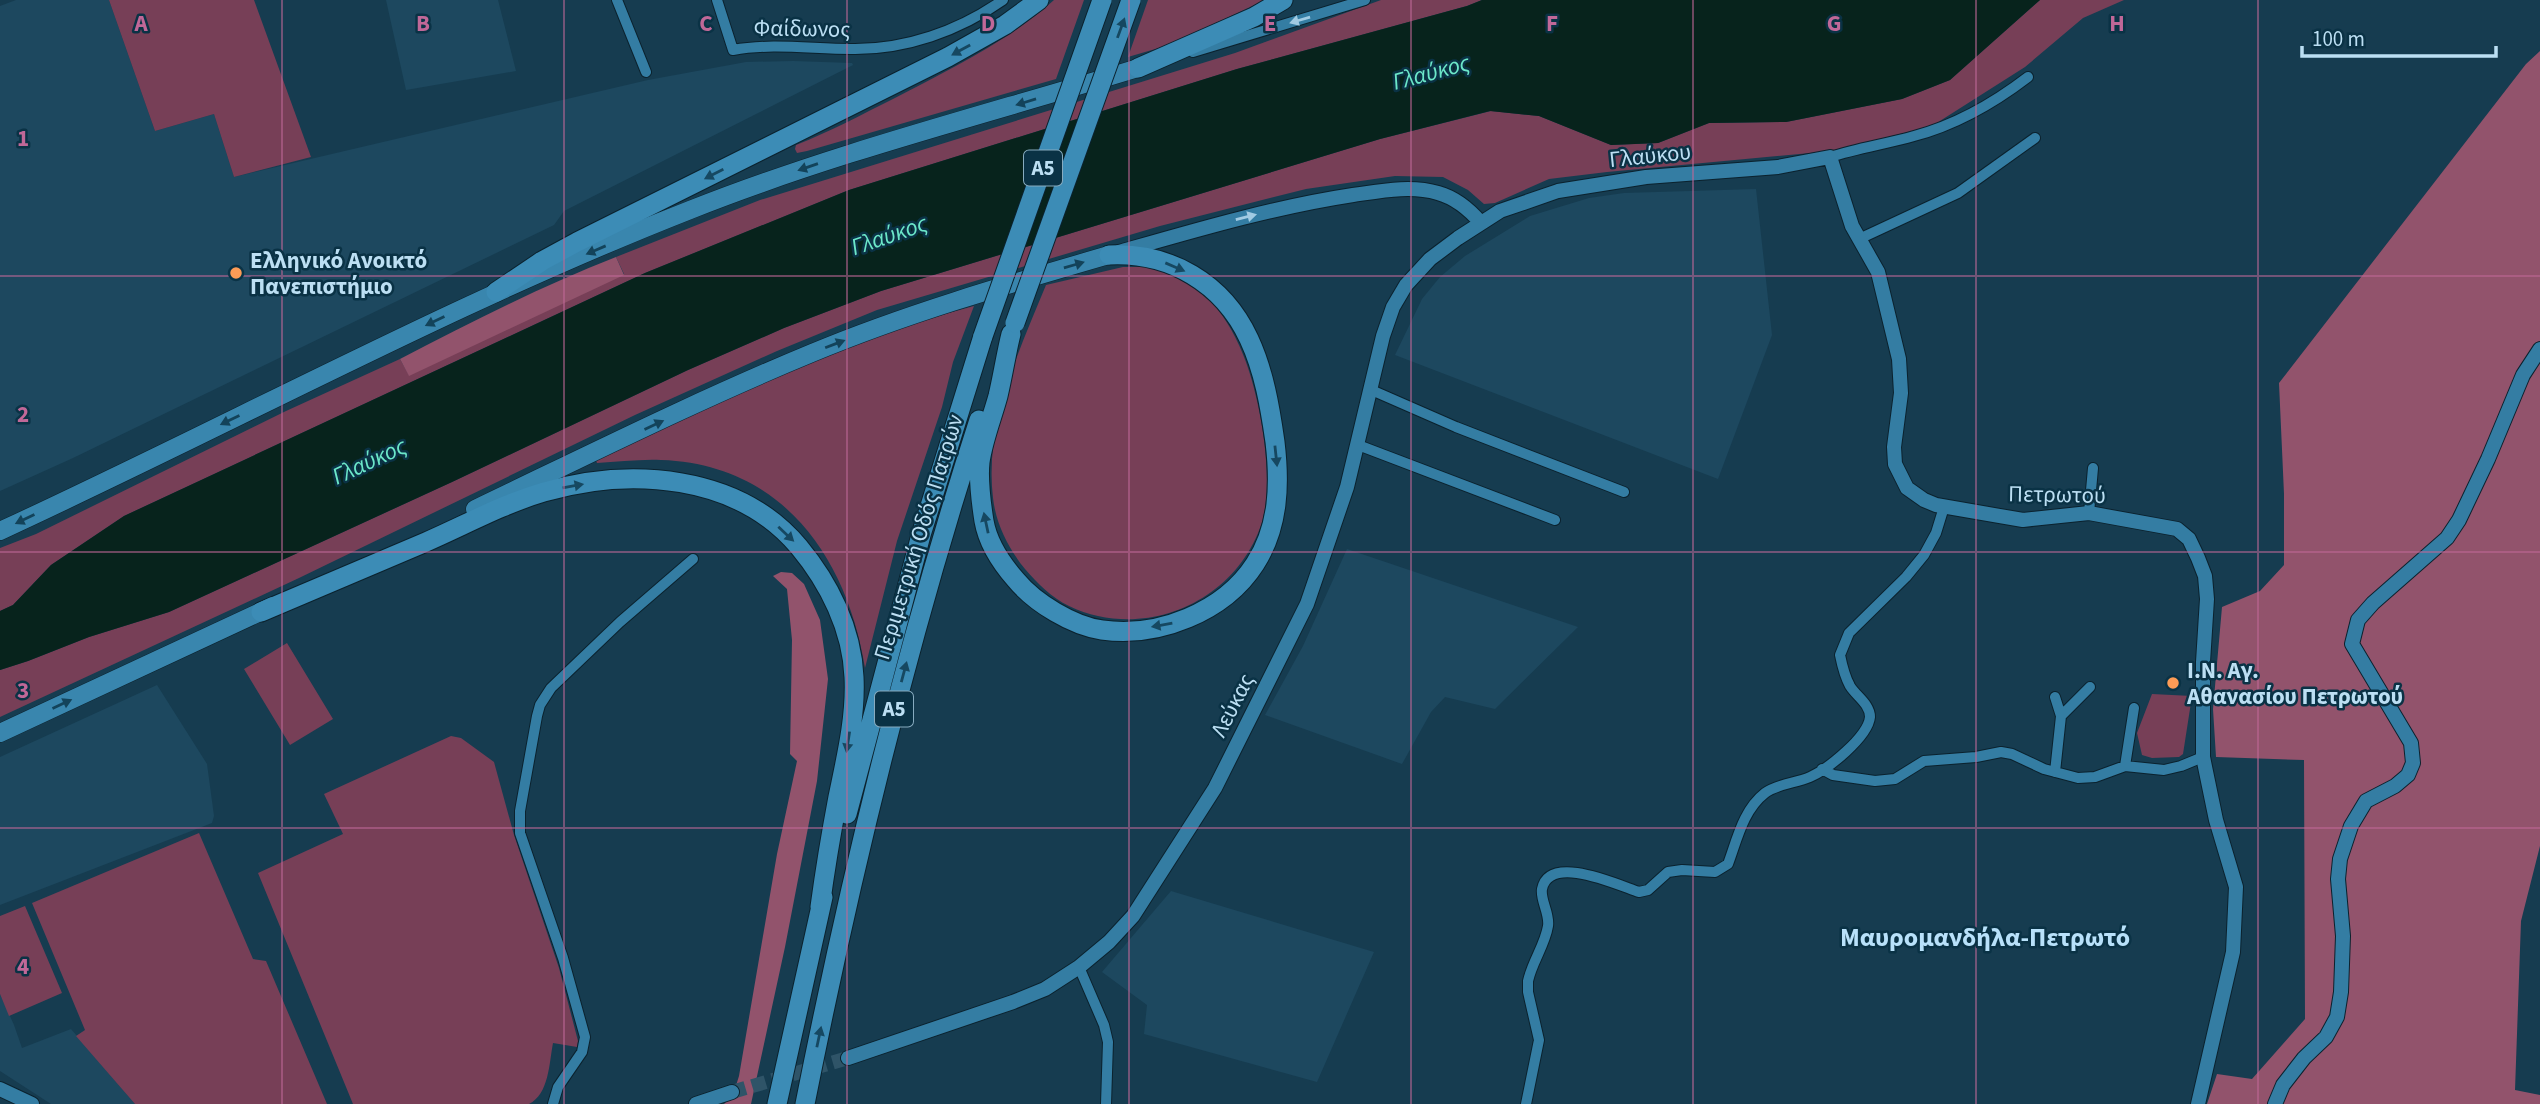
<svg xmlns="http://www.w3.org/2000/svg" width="2540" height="1104" font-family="'Source Sans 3',sans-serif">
	<rect width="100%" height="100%" fill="#163c50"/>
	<!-- built -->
	<path fill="#1d485f" d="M16 0H109L155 131 214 114 234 177 648 80 746 62 793 61 852 63 853 65 564 211 554 225 73 458 0 491V6Z
		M386 0H498L516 71 406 90Z
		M1756 189 1772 335 1718 479 1395 355 1422 299 1440 277 1465 256 1530 216 1589 198 1624 193Z
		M1347 549 1578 627 1495 709 1445 697 1431 712 1402 764 1265 715 1303 646Z
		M157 685 207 764 214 816 212 823 0 905V757Z
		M1171 891 1374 952 1317 1082 1144 1034 1147 1005 1102 972Z
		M0 994 14 1025 22 1048 71 1029 135 1104H51L0 1071Z"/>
	<!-- green -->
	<path fill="#773f57" d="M109 0H254L311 157 234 177 214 114 155 131Z
		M1054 0H1084L1056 79 807 151 797 153 795 149 796 145C829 132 861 115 893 99 949 70 1007 42 1054 0Z
		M1148 0H1265L1169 45 1128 57Z
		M1381 0H1482L1467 6 1237 69 849 190 645 273 124 516 51 565 13 605 0 611V548L36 534 286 411 400 359 409 375 624 274 616 257 760 200 1235 53Z
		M2040 0H2124L2083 18 2025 67 1932 126 1832 151 1607 172 1549 179 1495 203 1484 204 1468 190 1443 177 1395 176 1306 189 1160 226 877 310 777 351 635 415 299 578 0 717V670L28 661 89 637 169 612 452 482 688 370 784 328 881 291 1380 139 1491 111 1539 116 1611 145 1658 143 1709 123 1786 122 1902 99 1950 80Z
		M1123 267C1133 267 1144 266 1154 268 1202 279 1230 318 1246 362 1261 404 1276 486 1260 528 1232 604 1142 641 1069 606 1052 598 1037 583 1025 569 1008 548 996 524 993 498 984 424 1019 351 1046 285Z
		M974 306 953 362 942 407 897 541 865 668C847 557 782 464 661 460 640 459 618 462 597 463L596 460C719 402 843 341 974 306Z
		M287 643 333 719 290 745 244 669Z
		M2152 694 2192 696 2183 754 2179 757 2152 758 2142 755 2137 733Z
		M451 736 461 738 494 762 514 835 559 968 578 1041 577 1047 553 1043C549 1064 549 1094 529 1104H353L258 873 343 834 324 794Z
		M199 833 253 959 266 961 327 1104H135L76 1036 85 1030 32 903Z
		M25 906 62 993 9 1016 0 994V916Z"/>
	<!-- forest -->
	<path fill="#92536c" d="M2540 51V846L2521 921 2515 1090 2540 1095V1104H2207L2217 1074 2252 1079 2305 1019 2304 760 2216 757 2213 709 2222 607 2260 591 2284 565V494L2279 383 2526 64Z
		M616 257 624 275 409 376 400 359C471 322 542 286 616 257Z
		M781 572 792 573 804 584 820 620 828 679 817 781 785 947 751 1104H724L733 1095 739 1076 777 854 797 761 790 754 792 640 787 589 773 576Z"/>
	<!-- water -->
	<path fill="#07231c" d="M1482 0H2040L1950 80 1902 99 1786 122 1709 123 1658 143 1611 145 1539 116 1490 111 1380 139 881 291 784 328 688 370 452 482 169 612 89 637 28 661 0 670V611L13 605 51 565 124 516 645 273 849 190 1237 69 1467 6Z"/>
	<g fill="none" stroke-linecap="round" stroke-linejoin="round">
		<!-- tertiary-tunnel -->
		<path stroke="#2f5468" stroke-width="14" stroke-dasharray="14 7" stroke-linecap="butt" d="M732 1092 848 1058"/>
		<!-- minor casing -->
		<g stroke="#0b222e" stroke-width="12">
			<path id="minor" d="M617 0 646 72
				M717 0 733 50C772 43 812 49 851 49 905 50 959 31 1003 0
				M1193 52 1365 0
				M1830 157C1858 148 1886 144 1914 136 1956 125 1994 103 2028 77
				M1859 239 1958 193 2035 138
				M1369 389 1456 427 1624 492
				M1358 445 1555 520
				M2089 513 2093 468
				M2055 697 2061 716
				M2125 766 2134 708
				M1822 769 1833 775 1875 781 1895 779 1924 761 1976 757 2001 752 2012 754 2044 769 2078 778 2095 777 2125 766 2164 770 2181 766 2203 757
				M2055 772 2061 716 2090 687
				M1079 967 1104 1025 1108 1042 1106 1104
				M553 1104 558 1087 582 1052 585 1037 563 958 520 833V811L537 716 540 705 551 688 620 622 693 559
				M1526 1104 1539 1040 1528 992V981C1532 962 1545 945 1548 926 1550 914 1540 900 1542 889 1549 853 1618 885 1639 892L1648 890 1668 872 1682 870 1715 872 1728 864C1737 840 1743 810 1765 793 1777 784 1796 783 1810 777 1828 769 1868 737 1870 717 1870 704 1856 696 1850 686 1845 677 1842 665 1840 655L1849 633 1906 577 1924 555 1936 533 1944 507"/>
		</g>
		<!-- tertiary casing -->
		<g stroke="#0b222e" stroke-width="16">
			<path id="tertiary" d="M1119 252C1196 230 1274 207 1353 195 1381 191 1411 185 1438 193 1456 198 1469 209 1481 223
				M848 1058 1013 1002 1045 989 1079 967 1109 942 1133 916 1215 788 1307 604 1347 487 1383 336 1393 307 1406 285 1430 259 1458 238 1500 211 1558 191 1646 177 1778 167 1830 157 1852 226 1878 272 1899 359 1901 393 1894 447 1895 464 1907 488 1924 500 1936 505 2023 520 2089 513 2177 529 2189 539 2198 558 2205 576 2207 599 2203 662V757L2216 820 2236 887 2233 952 2198 1104
				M0 1089 32 1104
				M696 1104 732 1092
				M2275 1104 2283 1085 2304 1058 2326 1037 2337 1017 2341 992 2343 936 2338 879 2340 859 2351 826 2366 801 2395 786 2408 775 2413 763 2411 743 2352 644 2358 620 2373 603 2447 538 2459 520 2488 459 2523 375 2540 349"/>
		</g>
		<!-- primary casing -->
		<g stroke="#0b222e" stroke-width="19">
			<path id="primary" d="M475 509C586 456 698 400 812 353 908 313 1009 284 1109 255
				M0 531C230 425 453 303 690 210 836 152 988 114 1138 68
				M0 733 273 606"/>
		</g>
		<!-- motorway casing -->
		<g stroke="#0b222e" stroke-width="21">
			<path id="motorway" d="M1138 68 1254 17 1283 0
				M496 292 542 261 577 242 948 57 1005 25 1039 0
				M1011 334C1006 354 1003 375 998 396 992 418 983 440 980 462 978 481 981 502 984 521 988 544 1001 563 1016 580 1035 603 1073 626 1102 630 1158 638 1224 612 1255 564 1279 527 1280 484 1275 442 1270 407 1264 371 1249 339 1223 283 1170 252 1109 255
				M261 612C316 589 371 565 426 542 465 525 503 504 544 492 630 467 738 474 799 547 829 583 852 629 854 677 856 717 846 758 838 797 831 834 825 870 820 907
				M847 814 921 535 983 336
				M777 1104 823 897
				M805 1104C851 873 906 645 979 420"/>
		</g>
		<!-- minor -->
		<use href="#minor" stroke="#347da3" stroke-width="10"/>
		<!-- tertiary -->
		<use href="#tertiary" stroke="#347da3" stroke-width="14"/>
		<!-- primary -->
		<use href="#primary" stroke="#3986ae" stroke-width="18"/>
		<!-- motorway -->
		<use href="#motorway" stroke="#3c8cb6" stroke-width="19"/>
		<!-- motorway-bridge casing -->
		<g stroke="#0b222e" stroke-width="21" stroke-linecap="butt">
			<path id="motorway-bridge" d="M1015 323 1131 0
				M983 336 1102 0"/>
		</g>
		<!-- motorway-bridge -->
		<use href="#motorway-bridge" stroke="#3c8cb6" stroke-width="19"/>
	</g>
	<!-- one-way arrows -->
	<defs><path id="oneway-solid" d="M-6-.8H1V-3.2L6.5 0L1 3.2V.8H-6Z" transform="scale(1.75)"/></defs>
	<g fill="#a1cbe3">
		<use href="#oneway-solid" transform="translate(1300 20) rotate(164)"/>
		<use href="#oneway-solid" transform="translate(1246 217) rotate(-14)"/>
	</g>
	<g fill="#164861">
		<use href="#oneway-solid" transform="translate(1121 28) rotate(-70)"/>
		<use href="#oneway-solid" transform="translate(961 50) rotate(151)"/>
		<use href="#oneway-solid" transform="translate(714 174) rotate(153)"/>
		<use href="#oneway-solid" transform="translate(1175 267) rotate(23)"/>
		<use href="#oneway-solid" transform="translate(1276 456) rotate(84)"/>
		<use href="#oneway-solid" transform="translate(573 486) rotate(-10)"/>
		<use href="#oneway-solid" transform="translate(986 523) rotate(-102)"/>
		<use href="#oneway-solid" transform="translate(786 534) rotate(43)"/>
		<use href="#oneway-solid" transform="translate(1162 625) rotate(170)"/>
		<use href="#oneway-solid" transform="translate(904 672) rotate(-75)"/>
		<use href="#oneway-solid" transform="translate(848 742) rotate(99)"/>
		<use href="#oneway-solid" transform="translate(819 1037) rotate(-78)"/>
	</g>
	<g fill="#13435a">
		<use href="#oneway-solid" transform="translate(1026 102) rotate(163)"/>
		<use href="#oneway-solid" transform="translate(808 167) rotate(161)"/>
		<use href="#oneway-solid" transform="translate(596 250) rotate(157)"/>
		<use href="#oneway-solid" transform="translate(1074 265) rotate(-16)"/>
		<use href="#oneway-solid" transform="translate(435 321) rotate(154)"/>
		<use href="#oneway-solid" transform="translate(835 344) rotate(-21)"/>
		<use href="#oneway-solid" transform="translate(230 420) rotate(154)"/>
		<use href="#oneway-solid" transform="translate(654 425) rotate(-25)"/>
		<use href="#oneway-solid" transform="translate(25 519) rotate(154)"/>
		<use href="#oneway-solid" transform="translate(62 704) rotate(-25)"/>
	</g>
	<!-- grid -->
	<path fill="none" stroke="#c06898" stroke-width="2" stroke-opacity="0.55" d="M282 0V1104M564 0V1104M847 0V1104M1129 0V1104M1411 0V1104M1693 0V1104M1976 0V1104M2258 0V1104M0 276H2540M0 552H2540M0 828H2540"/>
	<!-- markers -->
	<g fill="#fd9c56" stroke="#0a3245" stroke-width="2.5">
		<circle cx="236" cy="273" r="7"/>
		<circle cx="2173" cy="683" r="7"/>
	</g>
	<g text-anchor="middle" stroke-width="5" stroke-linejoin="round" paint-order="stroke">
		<!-- shield labels -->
		<g fill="#0a3245" stroke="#87abbf" stroke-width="2">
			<rect x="1024" y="150.5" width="38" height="35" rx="5"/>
			<rect x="875" y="691.5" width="38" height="35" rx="5"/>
		</g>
		<g font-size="21" font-weight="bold" fill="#bcdff3">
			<text x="1043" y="175">Α5</text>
			<text x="894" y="716">Α5</text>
		</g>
		<!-- street labels -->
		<g font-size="23" fill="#bcdff3" stroke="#0a3245">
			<text transform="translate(802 28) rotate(1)" y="8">Φαίδωνος</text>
			<text transform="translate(1650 155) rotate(-6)" y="8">Γλαύκου</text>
			<text transform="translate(2057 494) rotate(1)" y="8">Πετρωτού</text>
			<text transform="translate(918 537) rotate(-73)" y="8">Περιμετρική Οδός Πατρών</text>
			<text transform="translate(1232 705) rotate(-63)" y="8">Λεύκας</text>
		</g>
		<!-- poi labels -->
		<g font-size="23" font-weight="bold" fill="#bcdff3" stroke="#0a3245" text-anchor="start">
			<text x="250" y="268">Ελληνικό Ανοικτό<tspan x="250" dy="26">Πανεπιστήμιο</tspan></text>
			<text x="2187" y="678">Ι.Ν. Αγ.<tspan x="2187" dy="26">Αθανασίου Πετρωτού</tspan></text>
		</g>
		<!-- water labels -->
		<g font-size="24" font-style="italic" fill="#6ce7c9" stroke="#0a3245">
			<text transform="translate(1431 72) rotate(-15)" y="8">Γλαύκος</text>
			<text transform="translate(889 235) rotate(-19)" y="8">Γλαύκος</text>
			<text transform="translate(369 461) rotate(-25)" y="8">Γλαύκος</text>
		</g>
		<!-- quarter labels -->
		<g font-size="26" font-weight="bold" fill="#b8e1fa" stroke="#0a3245">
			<text x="1985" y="946">Μαυρομανδήλα-Πετρωτό</text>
		</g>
	</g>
	<g font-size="23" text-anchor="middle" font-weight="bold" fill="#c06898" stroke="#0a3245" stroke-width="5" stroke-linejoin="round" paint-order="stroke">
		<text x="141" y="31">A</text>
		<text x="423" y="31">B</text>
		<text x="706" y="31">C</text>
		<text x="988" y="31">D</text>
		<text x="1270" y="31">E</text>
		<text x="1552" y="31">F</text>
		<text x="1834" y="31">G</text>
		<text x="2117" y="31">H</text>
		<text x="23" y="146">1</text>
		<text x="23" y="422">2</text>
		<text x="23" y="698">3</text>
		<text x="23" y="974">4</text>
	</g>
	<!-- scale -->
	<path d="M2302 46v10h194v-10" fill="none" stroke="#bcdff3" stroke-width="3.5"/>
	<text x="2312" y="46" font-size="21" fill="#bcdff3" stroke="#0a3245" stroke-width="5" paint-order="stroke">100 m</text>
</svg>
